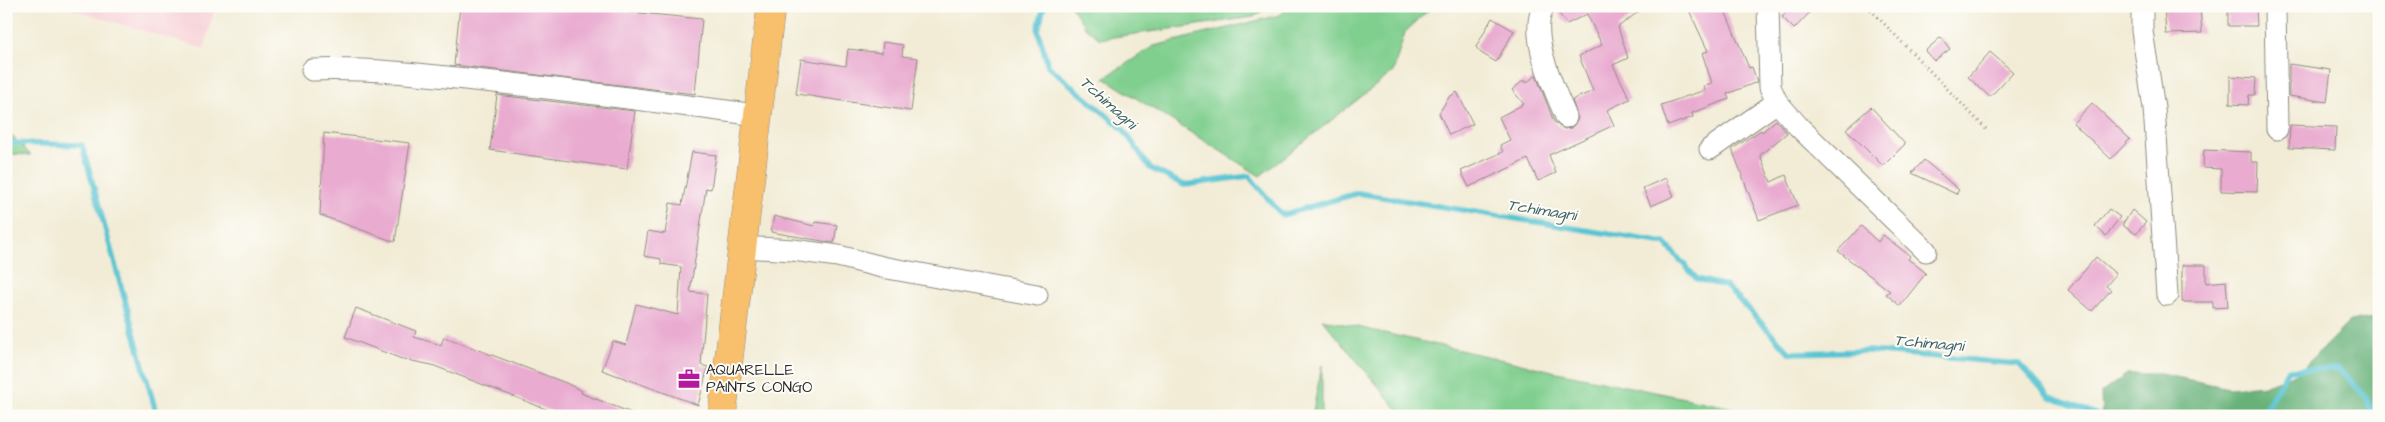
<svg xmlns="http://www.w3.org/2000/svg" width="2385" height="422" font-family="'Architects Daughter',sans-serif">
	<rect width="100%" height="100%" fill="#fdfcf7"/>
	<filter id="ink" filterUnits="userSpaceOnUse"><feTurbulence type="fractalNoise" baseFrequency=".02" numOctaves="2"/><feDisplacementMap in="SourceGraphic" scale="10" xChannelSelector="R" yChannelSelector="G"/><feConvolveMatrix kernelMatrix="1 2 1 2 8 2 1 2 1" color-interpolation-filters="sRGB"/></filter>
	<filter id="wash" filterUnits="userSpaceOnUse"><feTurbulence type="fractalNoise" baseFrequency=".0096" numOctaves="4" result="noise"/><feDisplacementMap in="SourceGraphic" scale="20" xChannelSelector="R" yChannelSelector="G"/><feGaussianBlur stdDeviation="1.12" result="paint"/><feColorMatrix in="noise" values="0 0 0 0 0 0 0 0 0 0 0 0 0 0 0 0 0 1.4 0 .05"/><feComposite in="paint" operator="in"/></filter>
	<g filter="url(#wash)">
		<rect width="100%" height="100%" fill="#f2ecd6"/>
		<!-- built -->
		<path fill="#f7cfd5" d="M61 6H215L204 49Z"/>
		<!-- green -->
		<path fill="#80cf8f" stroke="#567d5d" d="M1071 6H1269L1254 17 1100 39 1085 27Z
			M1289 6H1433L1405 32 1393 72 1260 176 1104 78 1154 46 1280 15Z
			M6 130 31 155 6 154Z
			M1322 319 1557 372 1772 416H1403Z
			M1322 365V416H1312Z"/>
		<!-- forest -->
		<path fill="#68b27a" stroke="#4a6e52" d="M2379 317V416H2102L2101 393 2127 374H2161L2229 388 2266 385 2298 373 2349 322Z"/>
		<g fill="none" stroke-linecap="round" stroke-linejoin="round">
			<!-- stream -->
			<path stroke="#58c4d2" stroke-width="5.5" d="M1044 6 1038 30 1048 66 1123 129 1150 168 1184 185 1249 176 1282 215 1358 193 1665 243 1697 279 1726 286 1790 353 1868 351 2019 364 2050 397 2101 416
				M6 143 82 145 157 416
				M2261 416 2288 370 2339 369 2367 398 2372 416"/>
		</g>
		<g id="blocks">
			<!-- building -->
			<path fill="#e9abd0" d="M460 6H567L702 19 695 94 454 65Z
				M1556 6H1646L1618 27 1628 58 1613 65 1630 99 1607 110 1614 125 1549 155 1556 173 1538 181 1528 159 1469 187 1461 171 1503 152 1500 145 1510 140 1499 117 1524 104 1512 90 1524 80 1526 83 1536 75 1554 122 1564 129 1571 128 1578 119 1572 100 1593 91 1579 56 1602 45 1587 14 1567 24 1556 10Z
				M1687 6H1723L1749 68 1752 67 1757 82 1727 94 1729 99 1692 113 1693 117 1668 126 1661 105 1705 90 1703 86 1712 83 1702 53 1708 51Z
				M1792 6H1816L1794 29 1782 17Z
				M2164 6H2200L2202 33 2166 34Z
				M2228 6H2256L2257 26H2228Z
				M1492 18 1514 31 1496 62 1481 53 1476 47Z
				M1941 37 1950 49 1934 61 1925 51Z
				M883 42 903 45 902 56 918 58 911 111 796 94 801 59 846 66 848 49 882 53Z
				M1990 52 2013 72 1990 97 1968 77Z
				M2289 64 2331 70 2327 102 2289 96Z
				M2230 76 2256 78 2255 95H2249L2248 105 2230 104Z
				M1457 92 1473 124 1449 135 1439 113 1449 97Z
				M497 95 635 111 627 169 490 150Z
				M2092 103 2130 139 2111 159 2073 123Z
				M1871 107 1905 144 1883 166 1846 129Z
				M1776 120 1787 133 1760 155 1771 182 1786 175 1798 205 1759 220 1732 149 1761 130 1762 132Z
				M2290 125 2336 127 2335 150 2289 148Z
				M324 133 410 143 395 242 320 215Z
				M2204 150 2251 152V162H2258L2257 192 2221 191V169L2203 168Z
				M692 152 716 155 711 189 706 188 690 292 707 294 701 365 708 367 698 405 602 370 613 341 626 345 636 304 678 315 681 267 661 264V259L644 256 648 231 665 234 670 203 682 205Z
				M1924 160 1959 190 1956 194 1912 173Z
				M1666 178 1674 196 1651 206 1643 188Z
				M2109 209 2120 217 2106 236 2095 226Z
				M2132 210 2146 222 2136 234 2122 225Z
				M774 216 814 226 815 222 837 225 834 243 771 232Z
				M1861 226 1878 242 1883 235 1910 256 1908 259 1926 273 1900 306 1886 294 1890 291 1838 251Z
				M2096 257 2116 274 2106 286 2111 290 2092 311 2068 290Z
				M2182 265H2206V283L2226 281 2228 307 2213 308V302H2182Z
				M356 308 416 331 414 337 441 345 444 337 566 383 582 391 581 393 639 416H564L432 365 402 359 345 337Z"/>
		</g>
	</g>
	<g filter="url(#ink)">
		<use href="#blocks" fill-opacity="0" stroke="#8e8c80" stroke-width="1"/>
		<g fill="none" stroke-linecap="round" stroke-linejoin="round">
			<!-- street casing -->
			<g stroke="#8e8c80" stroke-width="23">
				<path id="street" d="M1544 6C1527 34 1555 90 1566 117
					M1768 6 1770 87 1777 102 1798 126 1926 251
					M2142 6V31L2154 108 2167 295
					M2275 6 2277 129
					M312 70C366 68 420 74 474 80 569 89 663 103 757 115
					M1710 149 1777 102
					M742 247 793 250 838 256 882 267 1037 295"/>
			</g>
			<!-- highway casing -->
			<g stroke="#8e8c80" stroke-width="29">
				<path id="highway" d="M722 416 771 6"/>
			</g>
			<!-- path -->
			<path stroke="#8e8c80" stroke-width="3" stroke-dasharray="1 4" stroke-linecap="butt" d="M1867 6 1988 131"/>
			<!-- street -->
			<use href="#street" stroke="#fff" stroke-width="21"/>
			<!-- highway -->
			<use href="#highway" stroke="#f8bf6c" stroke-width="28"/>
		</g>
	</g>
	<!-- icons -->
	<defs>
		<g id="office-bare" transform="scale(1.725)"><path d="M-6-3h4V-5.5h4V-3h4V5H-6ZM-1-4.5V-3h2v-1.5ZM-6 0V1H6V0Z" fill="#b5179e" stroke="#fdfcf7" stroke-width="2.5" paint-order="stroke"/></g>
	</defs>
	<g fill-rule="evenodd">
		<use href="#office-bare" x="689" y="379"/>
	</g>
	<g text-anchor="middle" stroke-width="4" stroke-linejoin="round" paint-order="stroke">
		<!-- poi labels -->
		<g font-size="15" fill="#2b2b2b" stroke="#fdfcf7" text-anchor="start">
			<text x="706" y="375">AQUARELLE<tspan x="706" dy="17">PAINTS CONGO</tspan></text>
		</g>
		<!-- water labels -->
		<g font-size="16" font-style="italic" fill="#3b6165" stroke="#fdfcf7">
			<text transform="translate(1109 102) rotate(42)" y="6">Tchimagni</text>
			<text transform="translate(1542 209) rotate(9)" y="6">Tchimagni</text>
			<text transform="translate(1929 342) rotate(5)" y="6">Tchimagni</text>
		</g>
	</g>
	<!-- margin -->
	<rect width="2385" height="422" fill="none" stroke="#fdfcf7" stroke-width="25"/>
</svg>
